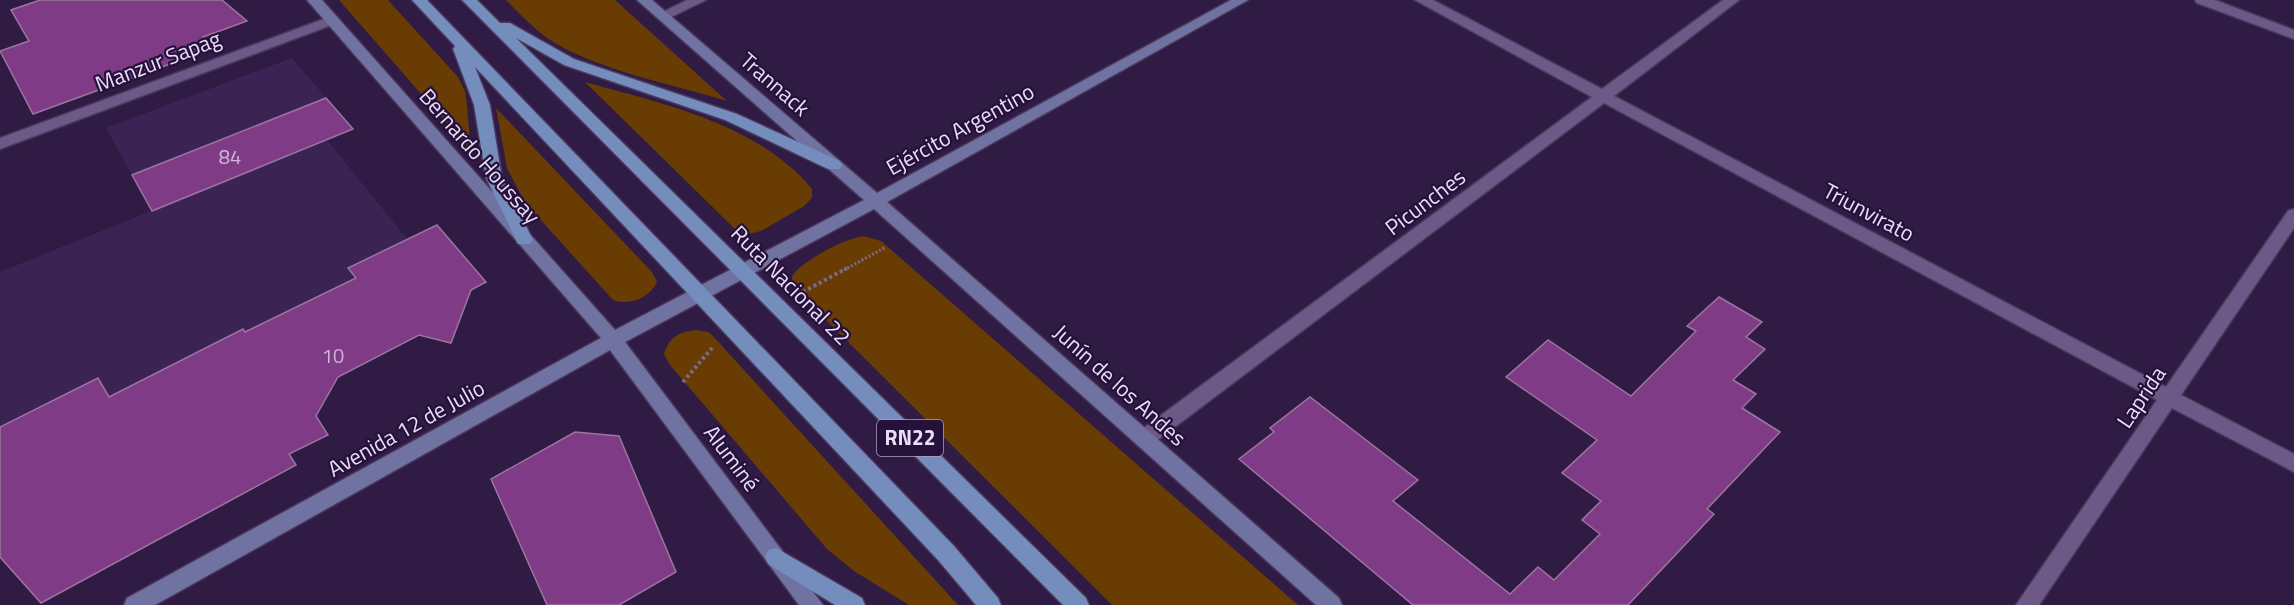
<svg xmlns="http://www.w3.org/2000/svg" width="2294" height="605" font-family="'Titillium Web',sans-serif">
	<rect width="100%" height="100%" fill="#301b45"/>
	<!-- built -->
	<path fill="#3b2353" d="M292 58 353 129 327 140 407 239 437 225 468 262 241 379 296 465 41 603 0 557V272L151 211 106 128Z"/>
	<!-- green -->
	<path fill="#683c03" d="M339 0H388L458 77 465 91 467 106 471 151Z
		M506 0H615L727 101C672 84 595 70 547 38 532 27 519 13 506 0Z
		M585 82C663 104 757 123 812 189V198L804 206 761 231 748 234 737 231Z
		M496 108 652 272 657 282C650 298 629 306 613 300L530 208 520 193 507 168Z
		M863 236 881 241 1298 605H1112L792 286V276C803 260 844 239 863 236Z
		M696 330 708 332 712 335 958 605H909L854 571 827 549 670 365 664 354C669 337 679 332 696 330Z"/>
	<!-- building -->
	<path fill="#803b87" stroke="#9c759f" stroke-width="1.5" d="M40 0H222L247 21 203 37 211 49 33 114 0 51 29 41 11 10Z
		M326 98 353 129 152 211 132 175Z
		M437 225 486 282 471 290 451 343 419 335 338 377 316 416 328 435 289 454 296 465 41 603 0 557V427L98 378 109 397 243 329 245 332 356 278 348 268Z
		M1719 297 1762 322 1746 337 1765 349 1733 380 1756 394 1742 408 1780 432 1707 509 1714 514 1628 605H1413L1239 459 1274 432 1270 428 1310 397 1418 480 1393 501 1510 594 1538 567 1554 580 1600 534 1582 520 1601 501 1562 473 1597 440 1506 377 1548 340 1631 396 1696 331 1687 326Z
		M575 432 619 436 676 572 619 605H547L491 479Z"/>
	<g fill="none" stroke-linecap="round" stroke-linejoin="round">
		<!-- street casing -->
		<g stroke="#4a385c" stroke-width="3">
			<path id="street" d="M687 0H706L667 19 662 20 655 16Z
				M1415 0H1433L1602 89 1723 0H1739L1614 96 2166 387 2288 211 2294 209V228L2181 395 2294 454V472L2172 408 2039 605H2016L2157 400 1604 103 1151 445 1144 447 1137 445 1134 439 1137 433 1592 97Z
				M2195 0H2215L2294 30V39L2197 3Z
				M332 16 339 20 337 23 0 149V138Z"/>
		</g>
		<!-- secondary casing -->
		<g stroke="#4a385c" stroke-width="3">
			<path id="secondary" d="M307 0H322L615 330 864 200 637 0H652L877 193 1231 0H1248L887 202 1339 598 1342 605H1316L874 209 625 342 823 605H799L610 350 155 605H124L127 598 601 338Z"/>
		</g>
		<!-- primary casing -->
		<g stroke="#4a385c" stroke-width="3">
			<path id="primary" d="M412 0H427L954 546 998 598 1001 605H976L938 560 475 67 490 105 502 178 533 240 530 244H518L486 178 474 105 453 49 455 46Z
				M462 0H477L500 23H510L574 59 737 114 840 161 842 165 840 169H828L725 120 564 65 516 38 1086 598 1089 605H1063Z
				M776 548 862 598 865 605H835L768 564 765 557 768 550Z"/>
		</g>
		<!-- path-far1 -->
		<path stroke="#7c6a8e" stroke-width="3" stroke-dasharray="2 2" stroke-linecap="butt" d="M844 270 886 247"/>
		<!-- path -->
		<path stroke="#7c6a8e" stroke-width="4" stroke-dasharray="3 3" stroke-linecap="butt" d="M803 292 847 268
			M683 382 712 348"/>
		<!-- street -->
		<use href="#street" fill="#6d5887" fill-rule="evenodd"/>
		<!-- secondary -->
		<use href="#secondary" fill="#7073a2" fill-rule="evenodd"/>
		<!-- primary -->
		<use href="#primary" fill="#748dbc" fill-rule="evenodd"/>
	</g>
	<g text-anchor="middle" stroke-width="4.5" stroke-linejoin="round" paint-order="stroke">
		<!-- number labels -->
		<g font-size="20" fill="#d0b5dd">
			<text x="230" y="164">84</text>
			<text x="333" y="363">10</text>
		</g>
		<!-- shield labels -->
		<rect fill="#26113a" stroke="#afa0c0" stroke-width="1.5" x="877" y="420" width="66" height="36" rx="4.5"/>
		<g font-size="21" font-weight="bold" fill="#eadefa">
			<text x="910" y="445">RN22</text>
		</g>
		<!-- street labels -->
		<g font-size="22" fill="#eadefa" stroke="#26113a">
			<text transform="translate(158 61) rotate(-21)" y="8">Manzur Sapag</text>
			<text transform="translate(775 84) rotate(41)" y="8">Trannack</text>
			<text transform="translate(960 129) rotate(-29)" y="8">Ejército Argentino</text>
			<text transform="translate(480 156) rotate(49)" y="8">Bernardo Houssay</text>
			<text transform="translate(1425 202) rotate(-37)" y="8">Picunches</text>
			<text transform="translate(1869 212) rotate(28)" y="8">Triunvirato</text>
			<text transform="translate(791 285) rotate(45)" y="8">Ruta Nacional 22</text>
			<text transform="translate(1120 385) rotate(42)" y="8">Junín de los Andes</text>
			<text transform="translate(2141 397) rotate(-56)" y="8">Laprida</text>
			<text transform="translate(406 428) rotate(-29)" y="8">Avenida 12 de Julio</text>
			<text transform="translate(732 458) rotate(53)" y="8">Aluminé</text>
		</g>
	</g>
</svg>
